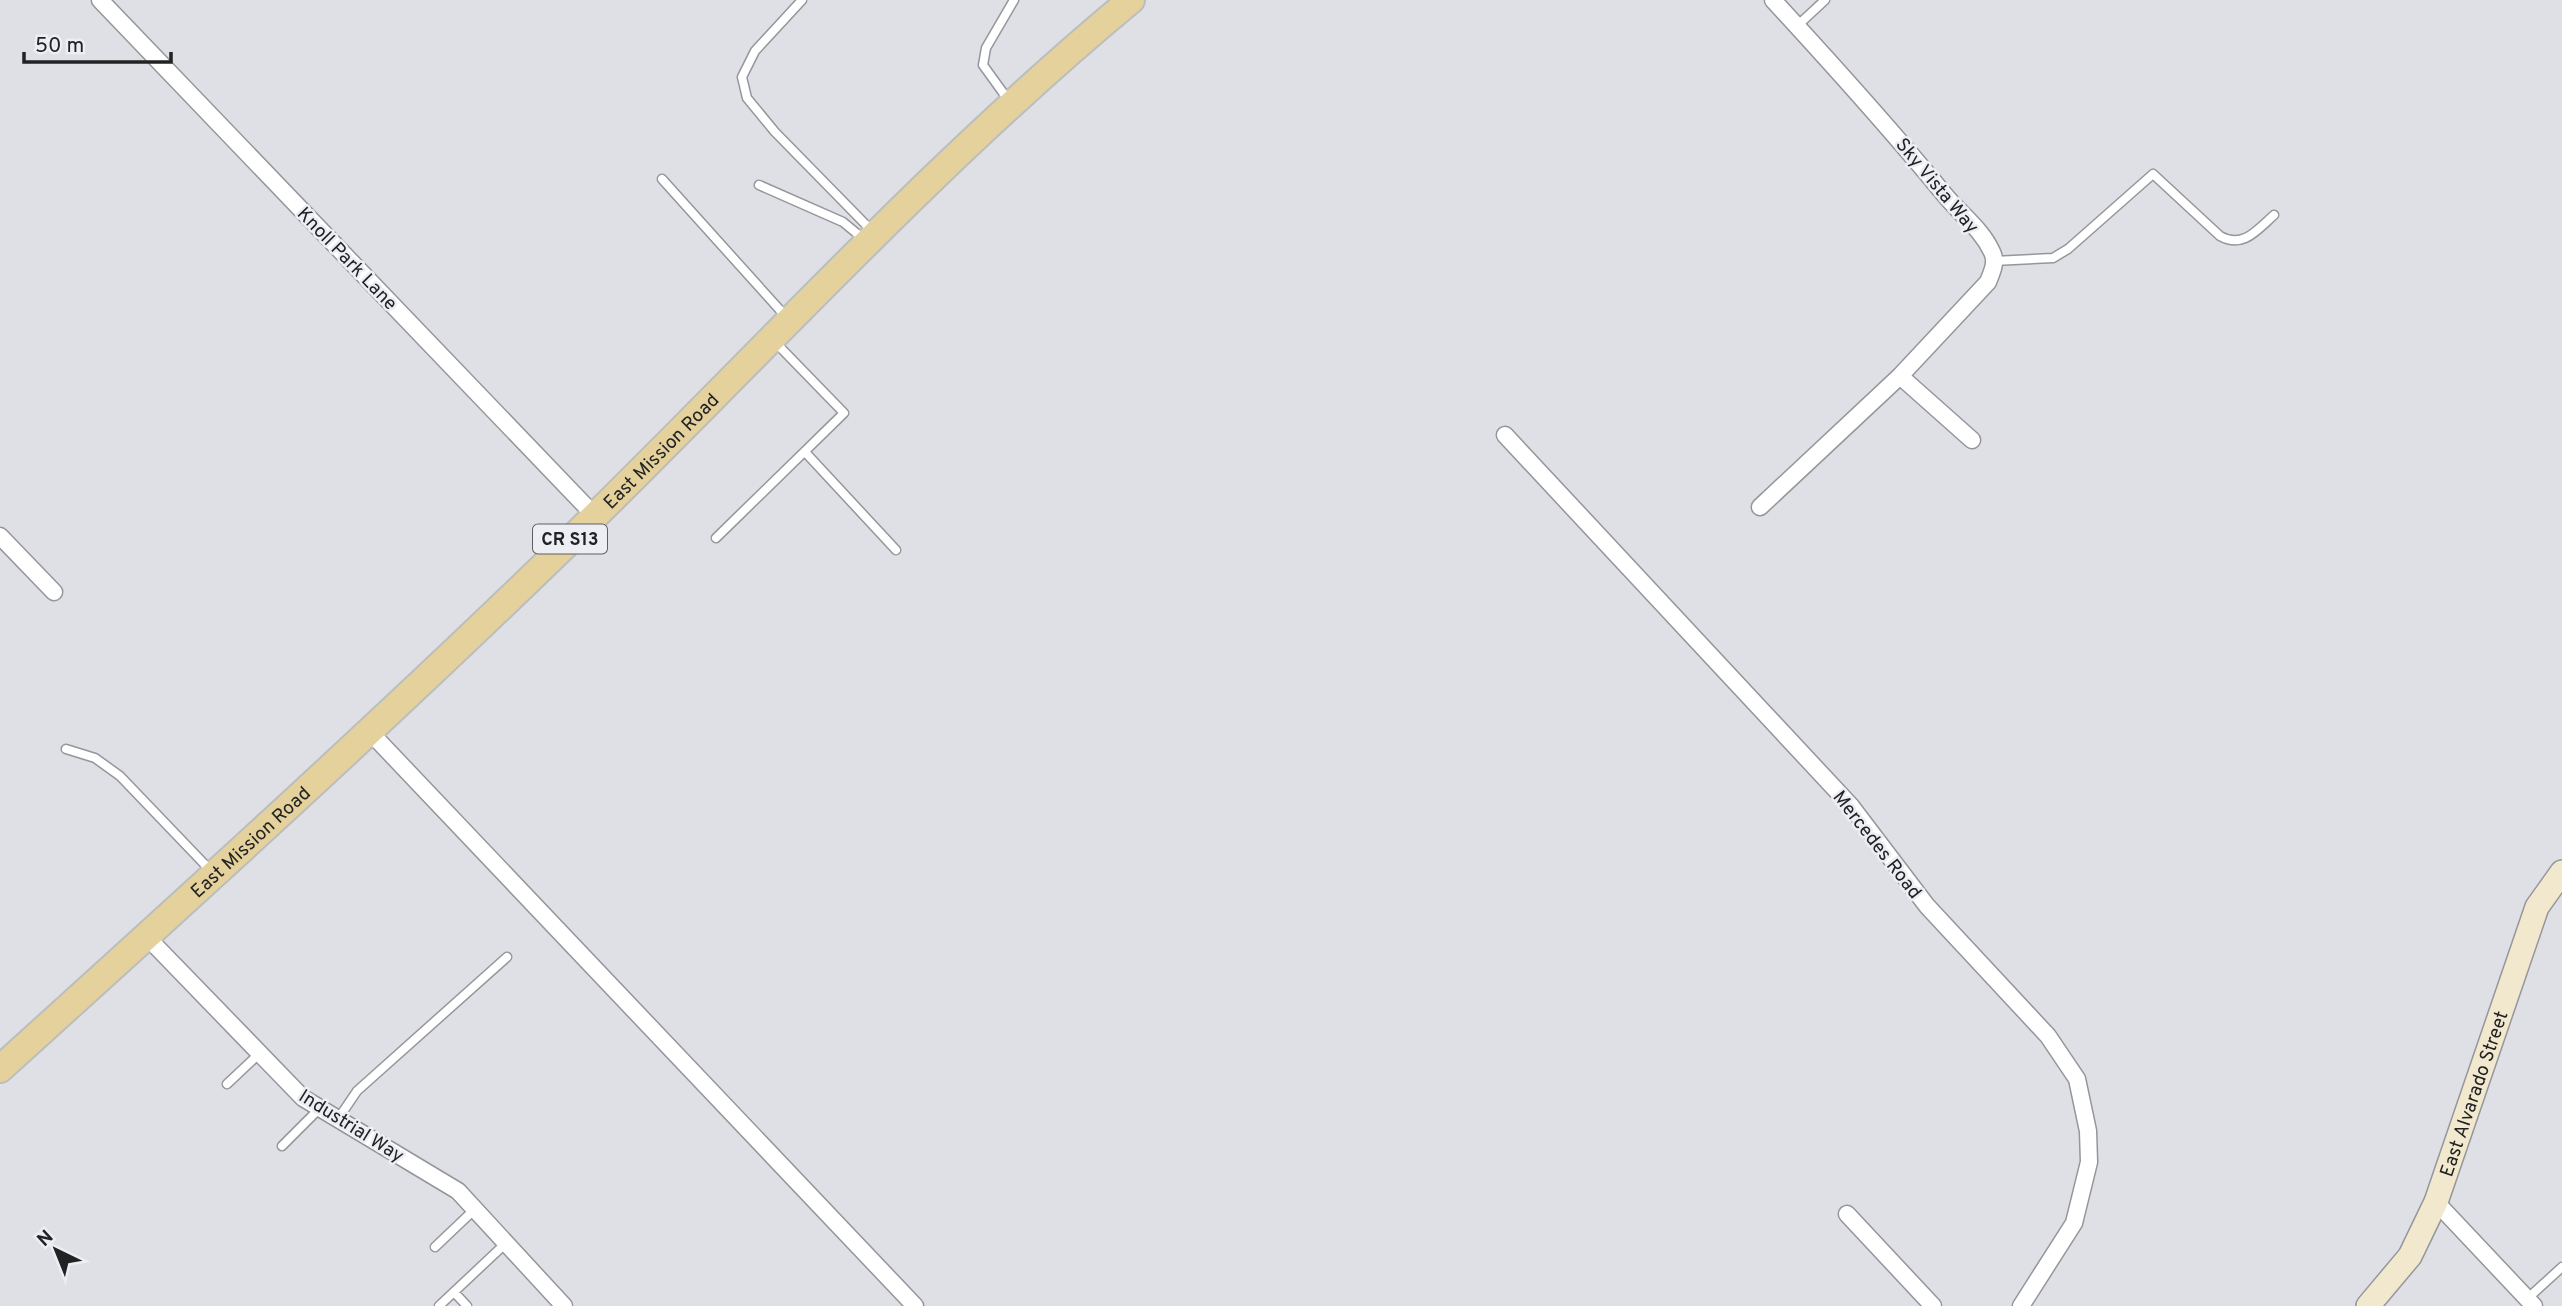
<svg xmlns="http://www.w3.org/2000/svg" width="2562" height="1306" font-family="Overpass,sans-serif">
	<rect width="100%" height="100%" fill="#dfe0e6"/>
	<g fill="none" stroke-linecap="round" stroke-linejoin="round">
		<!-- lane casing -->
		<g stroke="#95969b" stroke-width="11">
			<path id="lane" d="M802 0 755 51 742 77 747 98 775 132 874 233
				M1797 26 1825 0
				M1009 101 983 65 986 48 1014 0
				M662 179 788 319
				M759 185 843 222 866 241
				M1994 261 2053 258 2068 249 2153 174 2220 236C2243 249 2257 230 2274 215
				M805 452 896 550
				M716 538 844 413 774 341
				M66 749 95 758 120 776 212 872
				M227 1084 260 1053
				M338 1119 357 1091 507 957
				M282 1146 320 1108
				M435 1247 475 1209
				M454 1292 467 1306
				M2527 1299 2562 1267
				M439 1306 506 1243"/>
		</g>
		<!-- street casing -->
		<g stroke="#95969b" stroke-width="19">
			<path id="street" d="M100 0 595 516
				M1900 376 1972 440
				M1505 435 1851 806 1927 906 2048 1036 2077 1079 2088 1131 2089 1162 2074 1223 2021 1306
				M1760 507 1900 376 1988 282C1992 272 1997 262 1992 252 1981 228 1960 214 1944 194 1889 127 1832 64 1773 0
				M0 536 54 592
				M369 731 915 1306
				M147 937 303 1098 458 1191 564 1306
				M2436 1202 2534 1306
				M1847 1214 1933 1306"/>
		</g>
		<!-- secondary casing -->
		<g stroke="#95969b" stroke-width="26">
			<g id="secondary">
				<path id="s1" d="M2368 1306 2410 1256 2436 1202 2537 907 2562 872"/>
			</g>
		</g>
		<!-- primary casing -->
		<g stroke="#bcbdbd" stroke-width="30">
			<g id="primary">
				<path id="s2" d="M0 1069C201 887 402 705 596 515 773 341 940 158 1131 0"/>
			</g>
		</g>
		<!-- lane -->
		<use href="#lane" stroke="#fff" stroke-width="8"/>
		<!-- street -->
		<use href="#street" stroke="#fff" stroke-width="16"/>
		<!-- secondary -->
		<use href="#secondary" stroke="#f2e8cd" stroke-width="23"/>
		<!-- primary -->
		<use href="#primary" stroke="#e4d19b" stroke-width="26"/>
	</g>
	<g text-anchor="middle" stroke-width="5" stroke-linejoin="round" paint-order="stroke">
		<!-- shield labels -->
		<rect fill="#eceef3" stroke="#5e5f62" stroke-width="2" x="533" y="524.5" width="74" height="29" rx="5"/>
		<g font-size="18" font-weight="bold" fill="#212224">
			<text x="570" y="545">CR S13</text>
		</g>
		<!-- street labels -->
		<g font-size="19" fill="#212224" stroke="#eceef3">
			<text transform="translate(1938 185) rotate(50)" y="7">Sky Vista Way</text>
			<text transform="translate(348 258) rotate(46)" y="7">Knoll Park Lane</text>
			<text dy="7" stroke="none"><textPath href="#s2" startOffset="905">East Mission Road</textPath></text>
			<text dy="7" stroke="none"><textPath href="#s2" startOffset="338">East Mission Road</textPath></text>
			<text transform="translate(1878 844) rotate(52)" y="7">Mercedes Road</text>
			<text dy="7" stroke="none"><textPath href="#s1" startOffset="240">East Alvarado Street</textPath></text>
			<text transform="translate(352 1125) rotate(32)" y="7">Industrial Way</text>
		</g>
	</g>
	<!-- north arrow -->
	<g transform="translate(56 1250) rotate(317)" stroke="#eceef3" stroke-width="5" paint-order="stroke">
	<path d="M0-5L12 26L0 18L-12 26Z" fill="#212224"/>
	<text y="-10" font-size="19" font-weight="bold" text-anchor="middle" fill="#212224">N</text>
	</g>
	<!-- scale -->
	<path d="M24 52v10h147v-10" fill="none" stroke="#212224" stroke-width="3.5"/>
	<text x="35" y="52" font-size="21" fill="#212224" stroke="#eceef3" stroke-width="5" paint-order="stroke">50 m</text>
</svg>
